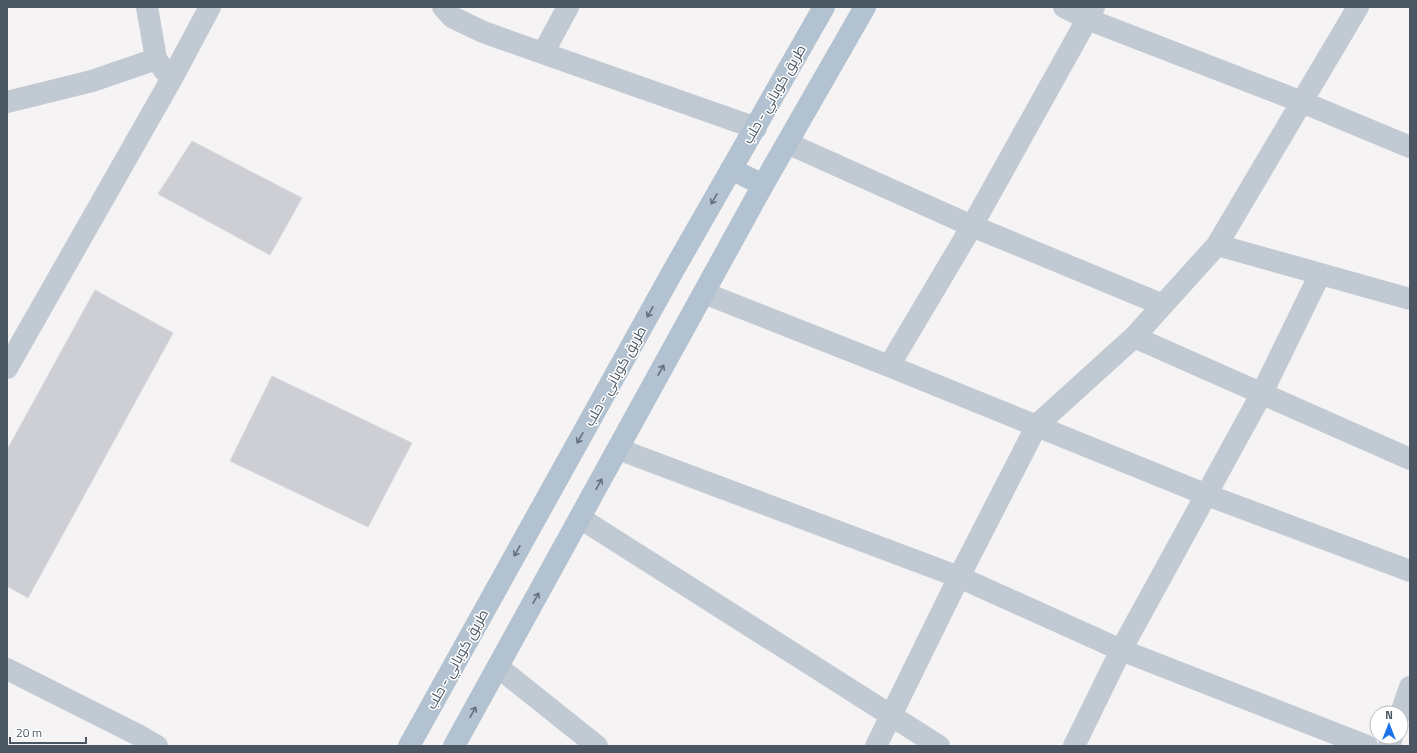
<svg xmlns="http://www.w3.org/2000/svg" width="1417" height="753" font-family="'Titillium Web',Cairo,sans-serif">
	<rect width="100%" height="100%" fill="#f5f3f3"/>
	<!-- building -->
	<path fill="#cdcfd5" stroke="#d7d9de" d="M192 141 302 198 270 255 158 194Z
		M95 290 173 333 28 598 7 586V450Z
		M272 376 412 443 368 527 230 461Z"/>
	<g fill="none" stroke-linecap="round" stroke-linejoin="round">
		<!-- minor -->
		<path stroke="#c1cad2" stroke-width="22" d="M147 7 156 59 164 70
			M443 7 452 17 483 32 756 128
			M1064 7 1087 19 1302 102 1410 147
			M543 53 568 7
			M7 102 92 81 156 59
			M787 143 972 226 1163 305
			M1217 245 1410 299
			M704 293 889 366 1207 495 1410 571
			M1134 337 1410 459
			M889 366 972 226 1094 7
			M7 368 171 80 210 7
			M618 449 959 577 1121 650 1367 746
			M580 518 939 746
			M498 667 597 746
			M7 669 138 735 157 746
			M1401 713 1410 687
			M876 746 959 577 1037 425 1134 337 1217 245 1358 7
			M1074 746 1121 650 1262 393 1320 274
			M1389 746 1392 737"/>
		<!-- major -->
		<path stroke="#b3c2d1" stroke-width="22" d="M731 169 763 185
			M409 746 673 271 824 7
			M454 746 763 185 865 7"/>
	</g>
	<!-- one-way arrows -->
	<defs><path id="oneway-shaft" d="M-6 0H5M1.5-3L5.5 0L1.5 3" fill="none" stroke-width="1.6" stroke-linecap="round" stroke-linejoin="round"/></defs>
	<g stroke="#64717d">
		<use href="#oneway-shaft" transform="translate(714 199) rotate(120)"/>
		<use href="#oneway-shaft" transform="translate(650 312) rotate(119)"/>
		<use href="#oneway-shaft" transform="translate(661 370) rotate(-61)"/>
		<use href="#oneway-shaft" transform="translate(580 438) rotate(119)"/>
		<use href="#oneway-shaft" transform="translate(599 484) rotate(-61)"/>
		<use href="#oneway-shaft" transform="translate(517 551) rotate(119)"/>
		<use href="#oneway-shaft" transform="translate(536 598) rotate(-61)"/>
		<use href="#oneway-shaft" transform="translate(473 712) rotate(-61)"/>
	</g>
	<g text-anchor="middle" stroke-width="3" stroke-linejoin="round" paint-order="stroke">
		<!-- street labels -->
		<g font-size="14" fill="#4a5661" stroke="#fff">
			<text transform="translate(774 94) rotate(-60)" y="5">طريق كوباني - حلب</text>
			<text transform="translate(615 376) rotate(-61)" y="5">طريق كوباني - حلب</text>
			<text transform="translate(457 659) rotate(-61)" y="5">طريق كوباني - حلب</text>
		</g>
	</g>
	<!-- border -->
	<rect width="1417" height="753" fill="none" stroke="#4a5661" stroke-width="16"/>
	<!-- north arrow -->
	<g transform="translate(1389 725)"><circle r="19" fill="#ffffff" stroke="#b7bbc0"/>
	<path d="M0-3L7 15L0 10L-7 15Z" fill="#1a73e8"/>
	<text y="-6" font-size="11" font-weight="bold" text-anchor="middle" fill="#4a5661">N</text>
	</g>
	<!-- scale -->
	<path d="M10 737v6h76v-6" fill="none" stroke="#4a5661" stroke-width="2"/>
	<text x="16" y="737" font-size="12" fill="#4a5661" stroke="#ffffff" stroke-width="3" paint-order="stroke">20 m</text>
</svg>
